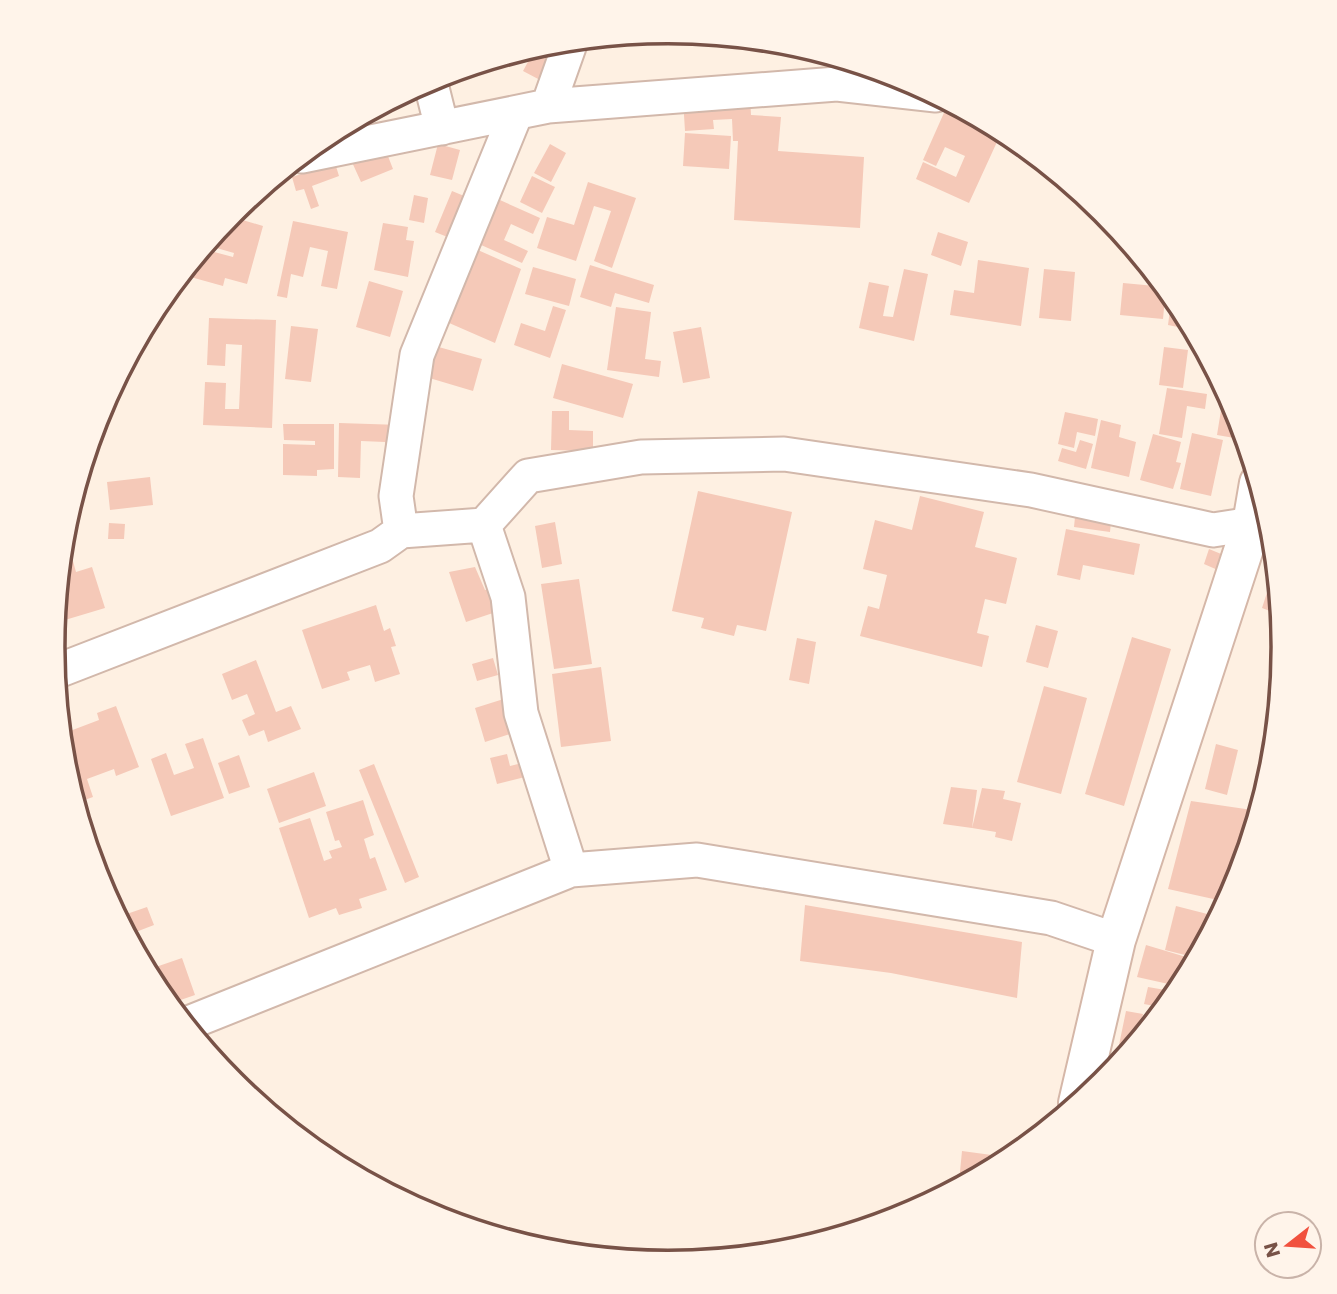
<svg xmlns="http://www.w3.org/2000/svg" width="1337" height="1294" font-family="Poppins,sans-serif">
	<rect width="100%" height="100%" fill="#fef0e2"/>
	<!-- building -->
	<path fill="#f5c9b8" d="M561 42 540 80 523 71 536 47Z
		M750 95 751 115 781 117 778 151 864 157 860 228 734 220 738 141H733L732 119 713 120 714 129 685 131 683 99Z
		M947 106 1002 131 969 203 916 179 923 162 956 177 965 156 945 147 936 166 923 160Z
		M685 133 731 136 729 169 683 166Z
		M438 144 460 150 452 180 430 175Z
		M550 144 566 153 551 182 534 173Z
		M384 146 393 169 361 182 351 160Z
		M483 154 491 196 540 218 533 234 511 224 504 240 528 251 522 263 472 241 470 246 435 232 452 191 486 205 489 198 466 187Z
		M335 163 339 176 312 186 319 206 311 209 304 189 296 191 292 177Z
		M532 176 555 187 542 213 520 202Z
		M588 182 636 198 612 268 594 261 611 211 594 206 576 261 537 248 547 217 574 225Z
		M1070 184 1075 188 1088 199 1068 195Z
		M414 195 428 198 424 223 409 220Z
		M229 216 263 226 247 284 225 278 223 286 187 276 191 263 203 249 233 257 234 253 206 245Z
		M293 221 348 232 337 289 321 286 328 251 310 247 303 277 291 274 287 298 277 296Z
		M383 223 408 227 406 240 414 241 408 277 374 270Z
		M938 232 968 242 961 266 931 255Z
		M1123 235 1135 250 1121 248Z
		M471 247 521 269 495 343 440 319Z
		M978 260 1029 268 1021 326 950 315 954 290 974 293Z
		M590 265 654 285 649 303 615 293 611 307 580 297Z
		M533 267 576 279 569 306 525 294Z
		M904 269 928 274 914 341 859 328 869 282 889 286 883 316 893 317Z
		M1044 269 1075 272 1071 321 1039 318Z
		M369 281 403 291 390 337 356 327Z
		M1123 283 1166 287 1163 319 1120 315Z
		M1172 295 1186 315 1183 328 1168 325Z
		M553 306 566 310 550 358 514 345 521 323 545 331Z
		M616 307 651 312 645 359 661 361 659 377 607 370Z
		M209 318 276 320 272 428 203 425 205 382 226 383 225 409H239L242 345 226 344 225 366 207 365Z
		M291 326 318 329 311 382 285 379Z
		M701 327 710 378 683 383 673 332Z
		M435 346 482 359 473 391 426 377Z
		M1164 347 1188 350 1183 388 1159 385Z
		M562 364 633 384 623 418 553 398Z
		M1167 388 1207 394 1205 409 1187 406 1182 438 1159 434Z
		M1222 404 1234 406 1246 440 1217 435Z
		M552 411H569V430L593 431V451L551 450Z
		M1065 412 1098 419 1095 436 1077 432 1074 448 1058 444Z
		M1101 420 1121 425 1119 437 1136 442 1129 477 1091 468Z
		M339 423 401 425 384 482 385 442 361 441 360 478 338 477Z
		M283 424H334V469L317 470V476L283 475V444L315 445V441L284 440Z
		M1192 433 1223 440 1211 496 1180 489Z
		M1153 434 1181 442 1176 462 1181 463 1173 489 1140 480Z
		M1080 440 1093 444 1086 469 1058 461 1062 448 1076 452Z
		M150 477 153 505 110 510 107 482Z
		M698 491 792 512 766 631 737 625 734 636 701 628 704 618 672 611Z
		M920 496 984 512 975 547 1017 558 1006 604 985 599 977 633 989 636 982 667 860 636 868 606 879 609 887 575 863 569 875 520 912 530Z
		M1075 517 1111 522 1110 532 1074 527Z
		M555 522 562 564 542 568 535 526Z
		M109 523 125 524 124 539H108Z
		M1066 529 1140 544 1134 575 1083 565 1080 580 1057 575Z
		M1209 549 1226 556 1220 571 1204 564Z
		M71 554 76 572 92 567 105 608 55 623 62 557Z
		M1276 565 1281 615 1262 608Z
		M475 567 485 590 489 589 496 612 466 622 449 572Z
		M579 579 592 664 554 669 541 584Z
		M376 605 384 631 390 628 396 646 391 647 400 674 375 682 370 665 347 672 350 680 322 689 302 630Z
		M1036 625 1058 631 1048 668 1026 662Z
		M1132 637 1171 649 1124 806 1085 794Z
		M797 638 816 642 809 684 789 680Z
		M493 658 498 675 477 681 472 664Z
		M256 660 276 712 291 706 301 729 268 742 264 730 249 736 242 720 255 714 247 694 232 700 222 674Z
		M601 667 611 741 561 747 552 674Z
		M1044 686 1087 698 1061 794 1017 782Z
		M516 695 526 729 485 742 475 708Z
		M116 706 139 767 116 776 114 769 87 779 93 797 76 803 65 767 62 734 99 720 97 713Z
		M203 738 224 798 171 816 151 759 166 753 174 775 194 768 185 744Z
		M1216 744 1238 750 1227 795 1205 789Z
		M507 754 510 766 522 763 541 773 497 784 490 758Z
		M239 755 250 787 229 794 218 763Z
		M374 764 419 877 405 883 359 770Z
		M314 772 326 806 279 823 267 789Z
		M951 787 977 790 972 828 943 824Z
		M982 788 1005 791 1003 799 1021 803 1012 841 995 837 996 832 972 828Z
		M363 800 374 835 364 839 370 859 375 857 387 890 359 899 362 908 339 915 336 908 309 918 279 828 310 818 324 861 332 858 329 851 342 847 339 840 335 841 326 812Z
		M1191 801 1259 811 1237 883 1227 902 1168 889Z
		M805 905 1022 942 1017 998 891 973 800 961Z
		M1176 906 1219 917 1197 958 1165 950Z
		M147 907 154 925 128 935 118 917Z
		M138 936 150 969 182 958 195 995 169 1004 157 989 130 938Z
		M1146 945 1196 960 1182 987 1137 977Z
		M1148 987 1177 992 1165 1008 1144 1004Z
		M1126 1011 1143 1014 1137 1041 1128 1052 1118 1050Z
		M962 1151 999 1156 998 1165 966 1182H959Z"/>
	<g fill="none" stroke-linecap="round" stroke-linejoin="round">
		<!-- street casing -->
		<g stroke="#d2b8ab" stroke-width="37">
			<path id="street" d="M430 80 442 128
				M548 106 571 41
				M302 156 548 106 837 84 936 95
				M484 525 508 597 521 713 571 870
				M401 531 396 496 417 355 516 113
				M55 672 380 546 401 531 484 525 528 476 641 457 784 454 1031 490 1213 530 1252 524
				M186 1024 571 870 697 860 1051 918 1116 940"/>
		</g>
		<!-- secondary casing -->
		<g stroke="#d5b7a8" stroke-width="42">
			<path id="secondary" d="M1078 1103 1116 940 1252 524 1259 483"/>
		</g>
		<!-- street -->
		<use href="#street" stroke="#fff" stroke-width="33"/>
		<!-- secondary -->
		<use href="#secondary" stroke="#fff" stroke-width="38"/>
	</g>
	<!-- crop -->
	<path d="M0 0H1337V1294H0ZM65 647a603 603 0 1 1 1206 0a603 603 0 1 1-1206 0Z" fill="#fff4ea" fill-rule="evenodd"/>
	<path fill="none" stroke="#785247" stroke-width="3.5" d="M65 647a603 603 0 1 1 1206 0a603 603 0 1 1-1206 0Z"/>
	<!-- north arrow -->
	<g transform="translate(1288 1245) rotate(253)"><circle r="33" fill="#fff4ea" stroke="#c9b3a9" stroke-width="2"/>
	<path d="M0-5L12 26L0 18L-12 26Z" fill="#f1513e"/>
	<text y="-10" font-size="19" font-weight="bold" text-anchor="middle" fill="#785247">N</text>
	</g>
</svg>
